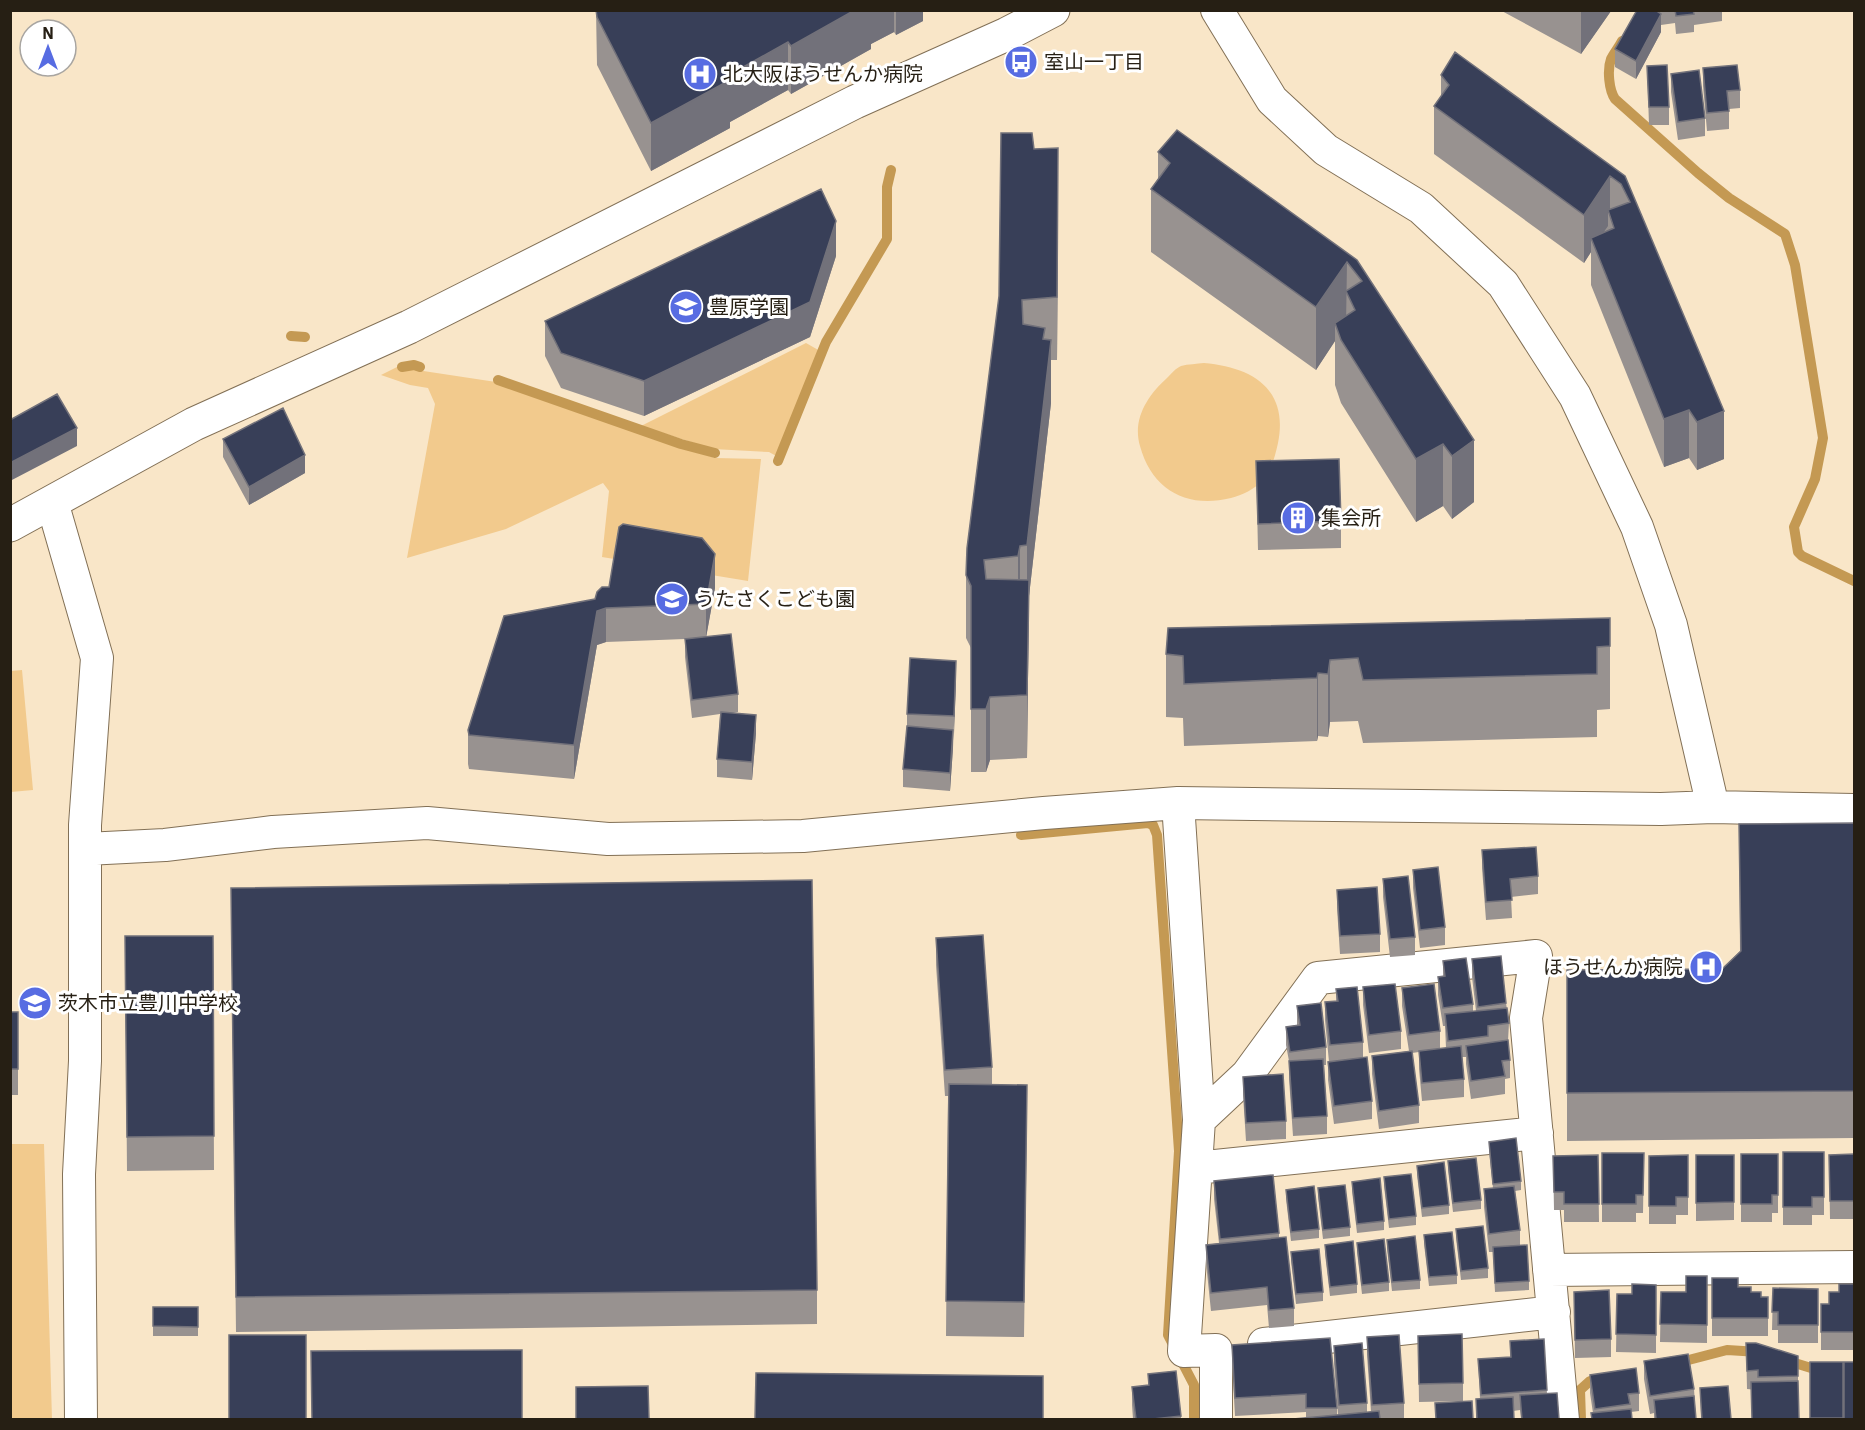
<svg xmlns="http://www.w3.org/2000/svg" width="1865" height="1430" font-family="'IBM Plex Sans','Noto Sans JP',sans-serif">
	<rect width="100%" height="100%" fill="#f9e6c8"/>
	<!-- green -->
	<path fill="#f2ca8d" d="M806 343 820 351 778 457 769 452 713 449 641 426Z
		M1204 363C1251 367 1289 388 1278 443 1275 456 1272 470 1262 481 1255 489 1242 495 1231 498 1187 509 1152 490 1140 446 1132 419 1148 395 1167 378 1171 374 1176 368 1181 366 1188 364 1197 364 1204 363Z
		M397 367 496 382 715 458 761 459 748 581 602 557 609 491 603 483 506 529 407 558 435 404 428 388 410 385 381 375Z
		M22 670 33 790 11 792V671Z
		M11 1144H44L52 1419H11Z"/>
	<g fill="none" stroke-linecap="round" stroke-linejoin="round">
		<!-- stream -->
		<path stroke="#c49953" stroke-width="10" d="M1622 41C1619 47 1614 53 1611 59 1607 70 1609 90 1615 99L1698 173 1729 198 1785 234 1795 265 1823 438 1815 479 1794 527 1798 552 1802 556 1854 581
			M291 336 305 337
			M402 367 414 365 420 367
			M498 380 681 444 715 453
			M778 461 826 342 887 239V187L891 170
			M1021 835 1148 823 1153 825 1157 835 1179 1151 1168 1335 1194 1385V1420
			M1785 1360 1811 1368 1854 1370
			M1677 1363 1727 1350 1759 1352
			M1581 1420 1580 1390 1590 1381 1603 1378"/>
		<!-- minor casing -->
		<g stroke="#827056" stroke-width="34">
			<path id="minor" d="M1217 10 1272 100 1326 150 1421 208 1503 284 1575 396 1637 527 1671 625 1713 807
				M52 502 97 658 85 825V1061L79 1174 81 1420
				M1178 803 1199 1120 1184 1351 1216 1350V1420
				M86 849 165 845 273 832 427 823 608 839 803 836 1044 813 1178 803 1661 809 1713 807 1854 810
				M1199 1120 1247 1075 1318 978 1536 956 1526 1018 1563 1420
				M1196 1168 1537 1133
				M1549 1270 1854 1267
				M1264 1344 1554 1312"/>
		</g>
		<!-- tertiary casing -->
		<g stroke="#827056" stroke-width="35">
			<path id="tertiary" d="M10 525 194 424 409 327 855 102 1007 34 1053 10"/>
		</g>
		<!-- minor -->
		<use href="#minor" stroke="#fff" stroke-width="32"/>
		<!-- tertiary -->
		<use href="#tertiary" stroke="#fff" stroke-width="33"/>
	</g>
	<!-- wall -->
	<path fill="#989290" d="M596 10H923V21L896 35 894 32 871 44V49L791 94 788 90 730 122V128L651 171 597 65Z
		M1500 10H1611V11L1581 54Z
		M1637 10H1722V21L1694 25V23V32L1676 34 1675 23 1661 25V32L1636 79 1615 67V49Z
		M1647 66 1669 107V125H1649Z
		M1703 68 1740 90V108L1729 109V129L1707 131 1703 86Z
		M1671 74 1705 118V136L1678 140 1671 92Z
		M1441 75 1625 176 1724 459 1697 470 1689 458 1664 467 1591 285V252L1584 263 1434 154V106L1441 96Z
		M1034 149 1058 210 1057 360H1051V403L1029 596 1027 758 990 760 986 772H971V648L966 638V575L999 296Z
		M1158 152 1357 260 1474 502 1452 519 1443 506 1416 522 1341 403 1335 385V341L1316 370 1151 252V189L1158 179Z
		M836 256 810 337 644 416 561 388 545 356V321Z
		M223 439 305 473 249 505 223 457Z
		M1256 461 1341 521V548L1258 550Z
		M715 588 706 637 738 694V712L733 713 756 733 752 780 717 777V759L720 714 692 718 685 657V639L606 642 597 645 574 779 469 769 468 764V730L504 616Z
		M1610 618V709L1597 710V737L1363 743 1358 721 1330 722 1328 737 1318 736 1317 741 1184 746 1183 718 1166 717V654Z
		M956 679 953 748 950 791 903 787V769L907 726V714Z
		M1854 823V1138L1567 1141V970L1722 969 1740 951 1739 824Z
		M1482 850 1538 876V894L1511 897 1512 918 1486 920 1482 868Z
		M1413 870 1445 927V945L1420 948 1413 888Z
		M1383 879 1415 937V955L1390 957 1383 897Z
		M231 888 817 1290V1324L236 1332Z
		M1337 890 1380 934V952L1340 954 1337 908Z
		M125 936H213L214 1170 127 1171Z
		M936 938 992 1067V1084L1027 1119 1024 1337 946 1336 948 1096H945L936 965Z
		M1472 959 1506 1003 1509 1023 1508 1041 1510 1060V1078L1505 1079V1094L1471 1099 1466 1064V1057H1462L1464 1079V1097L1422 1101 1419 1069V1052L1412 1053 1419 1105V1123L1379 1129 1372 1074V1056L1409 1051 1402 1006V988L1440 1031V1049L1446 1048 1445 1026H1443L1438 995V977L1443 976V961L1473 1004V1012L1476 1011 1472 977Z
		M1363 987 1401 1031V1049L1369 1053 1363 1005Z
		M1336 989 1363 1042V1057L1372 1101V1119L1334 1124 1328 1080V1062H1329L1325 1020V1002L1336 1001Z
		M1297 1006 1326 1047V1065H1324L1327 1116V1134L1293 1136 1289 1079V1061L1286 1045V1027L1297 1025Z
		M10 1012H18V1095H10Z
		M1243 1077 1286 1121V1139L1246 1141 1243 1095Z
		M1489 1142 1521 1181V1190L1515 1191 1520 1230V1246L1529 1281V1290L1495 1292 1493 1252H1489L1484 1207V1189L1493 1188 1489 1151Z
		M1783 1152H1824V1215H1812V1225H1783Z
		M1602 1153H1644L1643 1213H1636V1222H1602Z
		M1741 1154H1778V1213H1772V1222H1741Z
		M1854 1154V1219H1830L1829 1155Z
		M1598 1155 1599 1222H1564V1210H1554L1553 1156Z
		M1688 1155V1215H1676V1224H1649V1156Z
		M1696 1155H1734V1220L1696 1221Z
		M1448 1161 1481 1200V1209L1453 1212 1448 1170Z
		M1417 1166 1449 1205V1214L1422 1217 1417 1175Z
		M1384 1177 1416 1216V1225L1389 1228 1384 1186Z
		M1214 1181 1279 1233V1238L1294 1308V1326L1269 1328 1267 1305 1211 1311 1206 1263V1245L1219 1243 1214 1199Z
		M1352 1182 1384 1221V1230L1357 1233 1352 1191Z
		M1318 1188 1350 1227V1236L1323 1239 1318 1197Z
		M1286 1190 1319 1229V1238L1291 1241 1286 1199Z
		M1456 1229 1488 1268V1278L1461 1280 1456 1238Z
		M1424 1235 1457 1275V1284L1429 1286 1424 1244Z
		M1387 1240 1420 1280V1289L1392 1291 1387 1249Z
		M1357 1243 1389 1282V1291L1362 1294 1357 1252Z
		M1325 1245 1357 1284V1293L1330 1296 1325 1254Z
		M1291 1252 1323 1292V1301L1296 1304 1291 1261Z
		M1707 1276V1343L1660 1342 1661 1292H1686Z
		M1712 1278 1751 1292 1761 1297H1768V1336H1712Z
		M1854 1284V1350H1821V1304H1829L1839 1292Z
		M1656 1285V1353L1616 1352 1617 1294H1632Z
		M1773 1288 1818 1289V1343H1778V1330H1772Z
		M1574 1292 1611 1339V1357L1575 1358Z
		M153 1307H198V1336H153Z
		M1418 1336 1463 1383V1401L1419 1402Z
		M1367 1337 1404 1403V1419H1293L1306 1418V1412L1235 1416 1232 1363V1345L1337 1408V1415H1338L1334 1364V1346L1367 1403V1412H1371L1367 1355Z
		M1544 1339 1547 1394 1559 1419H1521L1520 1410 1513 1411 1514 1419H1476V1399H1480L1478 1359 1510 1357V1341Z
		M1746 1343 1798 1356V1394L1747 1389Z
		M1644 1361 1694 1389 1696 1419H1654V1413L1650 1414 1644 1379Z
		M1810 1362H1843V1419H1810Z
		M1148 1374 1181 1416V1419H1133L1132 1405V1387L1148 1386Z
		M1590 1375 1639 1393V1411L1631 1412 1632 1419H1591V1413H1593L1590 1393Z
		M1700 1388 1731 1419H1701Z"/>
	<!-- shaded-wall -->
	<path fill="#72717a" d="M855 10H894V32L871 44V49L791 94V46Z
		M896 10H923V21L896 35Z
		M1581 10 1611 11 1581 54Z
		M1661 14V32L1636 79V61Z
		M788 42V90L730 122V128L651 171V123L727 76Z
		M1058 148V210L1057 360V297Z
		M1610 176V216L1608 210V226L1594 246 1591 238V252L1584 263V215Z
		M836 221V256L810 337 644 416V381Z
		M1347 262 1346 325 1335 323V341L1316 370V307Z
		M1051 340V403L1029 596 1027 758V545Z
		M1689 410V458L1664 467V419Z
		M1724 411V459L1697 470V422Z
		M77 428V446L10 481V463Z
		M1474 440V502L1452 519V456Z
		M1443 444V506L1416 522V459Z
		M305 455V473L249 505V487Z
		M1020 546V609L1018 619V556Z
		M715 554V588L706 638V604Z
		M606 608V642L597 645 574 779V745L597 611Z
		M1330 660V722L1328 737V674Z
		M956 661V679L954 734V716Z
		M1318 673V736L1317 741V678Z
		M990 697V760L986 772V709Z
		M756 715V733L752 780V762Z
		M953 730V748L950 791V773Z"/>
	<!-- building -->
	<path fill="#383f58" stroke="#72717a" stroke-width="1.5" d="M596 10H855L791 46 788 42 727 76 730 80 651 123 597 17Z
		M1637 10H1655L1661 14 1636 61 1615 49Z
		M1675 10H1693L1694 14 1676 16Z
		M1455 52 1625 176 1724 411 1697 422 1689 410 1664 419 1591 238 1614 228 1608 210 1630 202 1621 184 1610 176 1584 215 1434 106 1449 85 1441 75Z
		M1667 65 1669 107H1649L1647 66Z
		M1737 65 1740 90 1727 91 1729 111 1707 113 1703 68Z
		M1699 70 1705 118 1678 122 1671 74Z
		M1177 130 1357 260 1474 440 1452 456 1443 444 1416 459 1341 340 1335 323 1355 310 1346 291 1362 281 1347 262 1316 307 1151 189 1170 163 1158 152Z
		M1001 133H1032L1034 149 1058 148 1057 297 1022 300 1023 324 1045 328 1043 339 1051 340 1027 545 1020 546 1018 556 984 560 986 579 1029 580 1027 695 990 697 986 709H971V586L966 575 967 548 999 296Z
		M821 189 836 221 810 302 644 381 561 353 545 321Z
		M57 394 77 428 10 463V420Z
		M283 408 305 455 249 487 223 439Z
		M1339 459 1341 521 1258 524 1256 461Z
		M623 524 702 538 715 554 706 604 606 608 597 611 574 745 469 735 468 730 504 616 595 599 597 592 602 587H609L619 527Z
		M1610 618V646L1597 647V674L1363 680 1358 658 1330 660 1328 674 1318 673 1317 678 1184 684 1183 656 1166 654 1168 628Z
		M731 634 738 694 692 700 685 639Z
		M910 658 956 661 954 716 907 714Z
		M721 712 756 715 752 762 717 759Z
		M907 726 953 730 950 773 903 769Z
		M1854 823V1091L1567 1093V970L1722 969 1741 951 1739 824Z
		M1536 847 1538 876 1510 879 1512 900 1486 902 1482 850Z
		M1438 867 1445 927 1420 930 1413 870Z
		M1408 876 1415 937 1390 939 1383 879Z
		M812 880 817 1290 236 1297 231 888Z
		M1377 887 1380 934 1340 936 1337 890Z
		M983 935 992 1067 945 1070 936 938Z
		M125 936H213L214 1136 127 1137Z
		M1501 956 1506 1003 1478 1007 1472 959Z
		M1466 958 1473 1004 1443 1008 1438 977 1445 976 1443 961Z
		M1395 984 1401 1031 1369 1035 1363 987Z
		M1434 984 1440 1031 1409 1035 1402 988Z
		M1357 987 1363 1042 1330 1045 1325 1002 1338 1001 1336 989Z
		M1321 1003 1326 1047 1290 1052 1286 1027 1300 1025 1297 1006Z
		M1507 1008 1509 1023 1488 1026V1036L1448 1041 1445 1014Z
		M10 1012H18V1069H10Z
		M1508 1040 1510 1060 1502 1061 1505 1076 1471 1081 1466 1046Z
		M1461 1046 1464 1079 1422 1083 1419 1051Z
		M1412 1051 1419 1105 1379 1111 1372 1056Z
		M1367 1057 1372 1101 1334 1106 1328 1062Z
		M1323 1059 1327 1116 1293 1118 1289 1061Z
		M1283 1074 1286 1121 1246 1123 1243 1077Z
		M949 1084 1027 1085 1024 1302 946 1301Z
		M1516 1138 1521 1181 1493 1184 1489 1142Z
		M1783 1152H1824V1197H1812V1207H1783Z
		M1602 1153H1644L1643 1195H1636V1204H1602Z
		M1741 1154H1778V1195H1772V1204H1741Z
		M1854 1154V1201H1830L1829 1155Z
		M1598 1155 1599 1204H1564V1192H1554L1553 1156Z
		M1688 1155V1197H1676V1206H1649V1156Z
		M1696 1155H1734V1202L1696 1203Z
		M1476 1158 1481 1200 1453 1203 1448 1161Z
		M1444 1162 1449 1205 1422 1208 1417 1166Z
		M1411 1174 1416 1216 1389 1219 1384 1177Z
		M1273 1175 1279 1233 1220 1239 1214 1181Z
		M1380 1178 1384 1221 1357 1224 1352 1182Z
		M1345 1185 1350 1227 1323 1230 1318 1188Z
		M1314 1186 1319 1229 1291 1232 1286 1190Z
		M1514 1186 1520 1230 1489 1234 1484 1189Z
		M1483 1226 1488 1268 1461 1271 1456 1229Z
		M1452 1232 1457 1275 1429 1277 1424 1235Z
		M1415 1236 1420 1280 1392 1282 1387 1240Z
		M1286 1237 1294 1308 1269 1310 1267 1287 1211 1293 1206 1245Z
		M1384 1239 1389 1282 1362 1285 1357 1243Z
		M1353 1241 1357 1284 1330 1287 1325 1245Z
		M1527 1245 1529 1281 1495 1283 1493 1247Z
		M1319 1249 1323 1292 1296 1294 1291 1252Z
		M1686 1276H1707V1325L1660 1324 1661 1292H1686Z
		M1712 1278H1738V1287H1751V1292H1761V1297H1768V1318H1712Z
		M1632 1284 1656 1285V1335L1616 1334 1617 1294H1632Z
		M1839 1284H1854V1332H1821V1304H1829V1292H1839Z
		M1773 1288 1818 1289V1325H1778V1312H1772Z
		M1609 1290 1611 1339 1575 1340 1574 1292Z
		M153 1307H198V1327L153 1326Z
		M1462 1334 1463 1383 1419 1384 1418 1336Z
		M229 1335H306V1419H229Z
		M1399 1335 1404 1403 1372 1405 1367 1337Z
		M1330 1338 1337 1408H1306V1394L1235 1398 1232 1345Z
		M1544 1339 1547 1390 1481 1395 1478 1359 1511 1357 1510 1341Z
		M1362 1343 1367 1403 1339 1405 1334 1346Z
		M1746 1343H1756L1798 1356V1376L1758 1377V1370L1747 1371Z
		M522 1350V1419H312L311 1351Z
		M1688 1354 1694 1389 1650 1396 1644 1361Z
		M1810 1362H1843V1418H1810Z
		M1844 1362H1854V1419H1844Z
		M1636 1368 1639 1393 1628 1394 1630 1404 1595 1409 1590 1375Z
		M1176 1371 1181 1416 1153 1419H1136L1132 1387 1149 1385 1148 1374Z
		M756 1373 1043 1376V1419H755Z
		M1798 1381 1799 1419H1752L1751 1382Z
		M648 1386 649 1419H576V1387Z
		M1728 1386 1731 1419H1702L1700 1388Z
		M1557 1393 1559 1419H1522L1520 1395Z
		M1694 1396 1696 1419H1656L1654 1400Z
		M1513 1397 1514 1419H1477L1476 1399Z
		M1472 1401 1473 1419H1436L1435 1403Z
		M1631 1409 1632 1419H1592L1591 1413Z
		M1379 1411 1380 1419H1293Z"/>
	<!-- icons -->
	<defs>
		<g id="bus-disc" transform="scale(1.725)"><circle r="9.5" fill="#576ce2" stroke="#fff"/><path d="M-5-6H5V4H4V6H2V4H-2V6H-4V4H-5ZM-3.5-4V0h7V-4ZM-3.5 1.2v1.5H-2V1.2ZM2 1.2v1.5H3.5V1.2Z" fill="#fff"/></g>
		<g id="hospital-disc" transform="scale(1.725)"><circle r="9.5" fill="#576ce2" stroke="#fff"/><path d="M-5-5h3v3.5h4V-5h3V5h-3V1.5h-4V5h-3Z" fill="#fff"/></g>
		<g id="school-disc" transform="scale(1.725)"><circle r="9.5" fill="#576ce2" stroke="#fff"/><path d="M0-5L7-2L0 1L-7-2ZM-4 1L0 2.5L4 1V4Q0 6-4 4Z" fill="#fff"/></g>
		<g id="building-disc" transform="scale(1.725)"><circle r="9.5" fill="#576ce2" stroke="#fff"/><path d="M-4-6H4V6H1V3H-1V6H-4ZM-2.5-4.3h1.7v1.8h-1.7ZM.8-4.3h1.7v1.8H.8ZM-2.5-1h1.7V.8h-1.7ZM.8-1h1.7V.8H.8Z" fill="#fff"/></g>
	</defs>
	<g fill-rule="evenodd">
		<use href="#bus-disc" x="1021" y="62"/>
		<use href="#hospital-disc" x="700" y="74"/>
		<use href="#school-disc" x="686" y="307"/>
		<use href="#building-disc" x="1298" y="518"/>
		<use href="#school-disc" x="672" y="599"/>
		<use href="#hospital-disc" x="1706" y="967"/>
		<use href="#school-disc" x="35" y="1003"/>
	</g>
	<g text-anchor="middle" stroke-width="6" stroke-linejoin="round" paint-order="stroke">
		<!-- poi labels -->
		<g font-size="20" fill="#261f14" stroke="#fff" text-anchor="start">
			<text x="1044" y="69">室山一丁目</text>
			<text x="723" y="81">北大阪ほうせんか病院</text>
			<text x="709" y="314">豊原学園</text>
			<text x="1321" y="525">集会所</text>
			<text x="695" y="606">うたさくこども園</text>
			<text x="1683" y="974" text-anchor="end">ほうせんか病院</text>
			<text x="58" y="1010">茨木市立豊川中学校</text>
		</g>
	</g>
	<!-- border -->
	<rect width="1865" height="1430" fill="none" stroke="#261f14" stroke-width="24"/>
	<!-- north arrow -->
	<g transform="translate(48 48)"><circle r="28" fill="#ffffff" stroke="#a8a5a1" stroke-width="1.5"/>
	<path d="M0-4.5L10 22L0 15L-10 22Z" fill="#576ce2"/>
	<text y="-9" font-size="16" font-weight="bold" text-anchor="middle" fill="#261f14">N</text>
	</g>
</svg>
